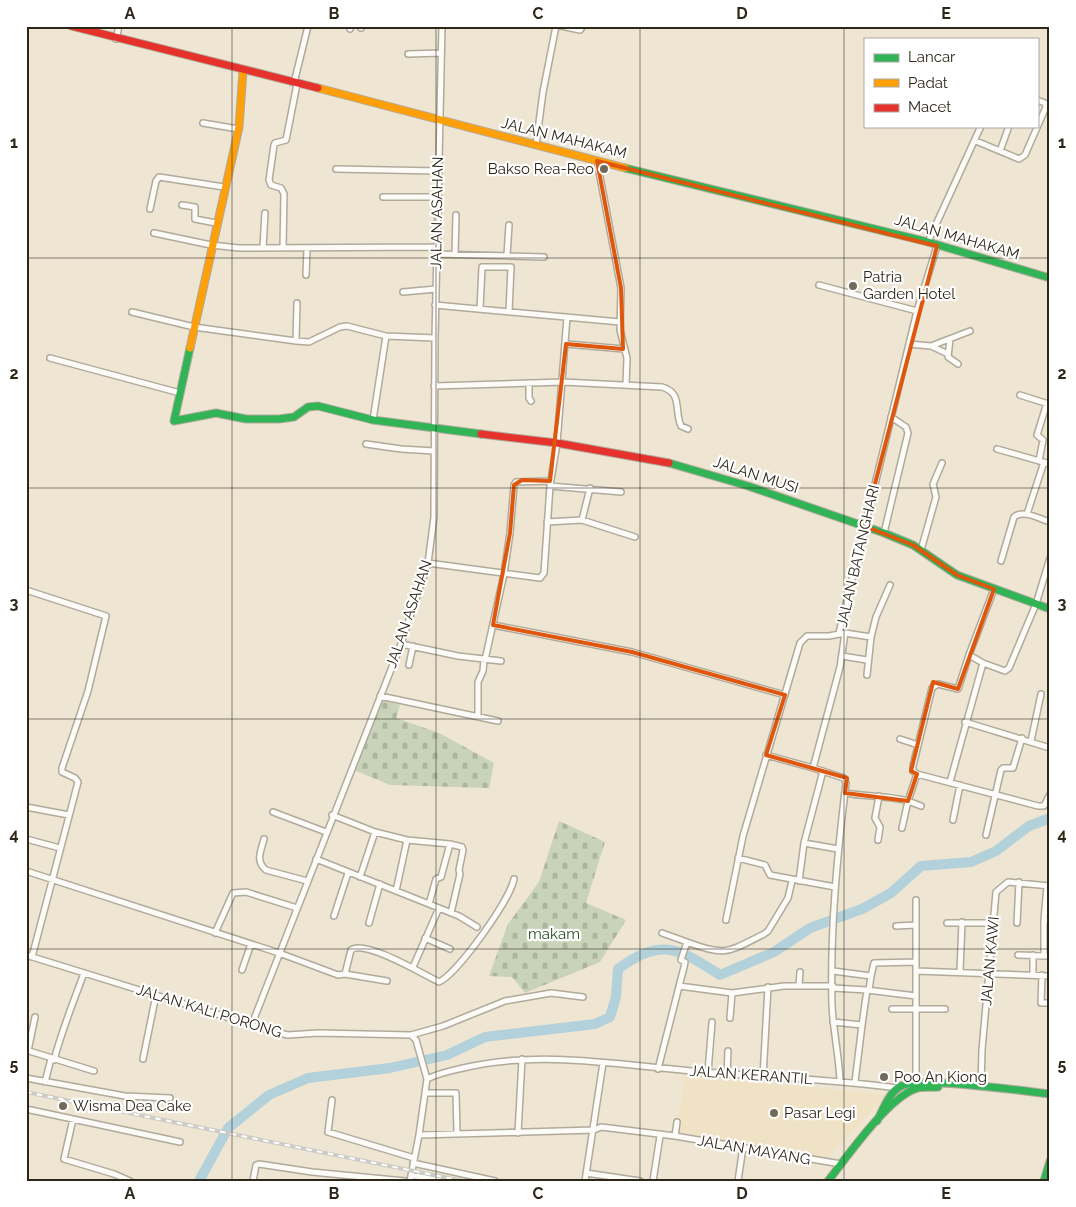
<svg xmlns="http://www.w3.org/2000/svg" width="1076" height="1207" font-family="Raleway,sans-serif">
	<defs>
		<pattern id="cemetery-stones" width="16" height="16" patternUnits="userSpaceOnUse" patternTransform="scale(1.25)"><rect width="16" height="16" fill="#c9d3ba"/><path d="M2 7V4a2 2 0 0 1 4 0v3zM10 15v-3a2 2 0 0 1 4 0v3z" fill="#adb59f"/></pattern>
	</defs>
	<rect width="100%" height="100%" fill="#eee5d3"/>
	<!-- built -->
	<path fill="#f0e2c4" d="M685 1073 887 1095 828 1157 677 1132Z"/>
	<!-- cemetery -->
	<path fill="url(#cemetery-stones)" d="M381 700 400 705 396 718 439 733 494 763 489 788 390 785 354 770Z
		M559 821 605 842 586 903 626 920 600 962 525 993 512 977 489 976 508 924 539 882Z"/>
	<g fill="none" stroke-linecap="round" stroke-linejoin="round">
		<!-- river -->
		<path stroke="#b2d1da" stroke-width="10" d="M199 1181 228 1128 269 1095 308 1078 390 1068 447 1055 485 1037 595 1024 610 1017 616 997 618 969C662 937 678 948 720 975L774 952 810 928 862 909 891 893 921 866 971 862 996 851 1029 826 1050 818"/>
		<!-- street casing -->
		<g stroke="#b0aa9b" stroke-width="8">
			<path id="street" d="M561 26 580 30 583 26
				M361 28V26
				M350 29V26
				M116 39 119 26
				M408 54 441 53
				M294 83 308 26
				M203 123 238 129
				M976 141 1019 159 1025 155 1046 107 1045 103 1037 100
				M536 145 543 92 556 26
				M1000 151 1009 126
				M597 161 621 288 620 330 627 358 626 385
				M336 169 438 171
				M383 197H438
				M182 205 195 207V219L216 223
				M150 209 156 181 159 177 224 187
				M154 233 211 245 239 248 437 247
				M928 242 981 126
				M263 248 265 213
				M283 248 284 194 281 188 271 185 269 180 274 145 275 143 286 140 297 84
				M437 254 544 257
				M455 254 456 215
				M507 255 509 225
				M306 275 307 249
				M819 285 917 311
				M403 292 436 289
				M435 305 620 322
				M480 309 482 267H511L509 312
				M132 312 194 327 296 341 309 342 340 327 347 326 386 336 435 338
				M950 339 948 357 958 364
				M296 341 297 303
				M566 344 624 349
				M909 344 931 346 970 331
				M931 346 948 354
				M50 358 180 393
				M529 383V398L531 401
				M434 386 563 382 662 387C683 393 674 411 681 426L688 429
				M1020 395 1048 404
				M373 420 386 336
				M366 444 401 449 434 451
				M997 449 1050 464
				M1039 461 1043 440 1037 435 1047 403
				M550 486 621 492
				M1027 514 1044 462
				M582 520 590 488
				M547 522 582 520 635 537
				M884 533 908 433 906 427 891 417
				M921 550 936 497 933 484 942 463
				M1001 561 1014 517C1023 509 1040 519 1050 522
				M428 563 540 578 544 573 550 486 557 443 567 317
				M26 590 106 616 88 691 62 768V772L75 778 78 782 32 957
				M493 625 632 652 785 695
				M839 633 917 311 937 246
				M845 633 871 637 867 675
				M871 637 876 617 890 585
				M401 644 458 656 501 661
				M842 656 867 660
				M485 660 504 574 510 533 514 485 516 482 550 481
				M983 663 969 655 994 589
				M409 665 413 646
				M380 696 498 721
				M478 717V682L483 671 484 660
				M965 722 1050 748
				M900 739 918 745
				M1031 741 1041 694
				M766 755 813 768
				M917 774 913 771V766L932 688 938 684 958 689 969 655
				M950 782 983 663 1005 671 1009 668 1036 604 1050 558
				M845 793C866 797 887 795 908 801L917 774 1038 806H1044L1050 794
				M26 807 69 815
				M273 812 326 832
				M332 815 375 832
				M953 820 960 785
				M902 828 908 801 921 806
				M986 835 1001 770 1003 768H1013L1022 738
				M26 839 60 848
				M264 839C261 851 255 861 266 870L307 881
				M878 840 880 827 875 818 879 796
				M804 843 838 849
				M450 844 462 847 463 850 459 870 460 874 451 913
				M738 858 765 865 770 875 835 887
				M316 859 459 916 477 927
				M26 871 279 953 338 975 345 974 351 950C365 939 424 975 439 982 458 973 510 900 514 879
				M360 877 375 832 407 840 450 844 441 877 436 879 429 904
				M799 881 804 843 823 771
				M1047 886 1044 920 1050 921
				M396 891 407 840
				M334 916 348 873
				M726 920 743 836 800 643 807 636H829L845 633 840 667 813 768 844 778 846 783C837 857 830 931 832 1005 833 1030 839 1055 840 1081
				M369 923 380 884
				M947 923H993
				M1017 923 1019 882
				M896 926 916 925
				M215 933 233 893 246 892 297 908
				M662 933 687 942
				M425 938 450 949
				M26 955 275 1032 288 1035 318 1033 411 1035 416 1040 427 1079 419 1135 410 1181
				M1018 955 1050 956
				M1044 955V920
				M413 967 439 908
				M242 970 251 944
				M833 971 871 976 874 963 916 962
				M916 971 1050 976
				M960 971 962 922
				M345 974 387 981
				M1033 974V955
				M1042 975 1041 1003H1050
				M799 985 800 972
				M679 986 732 993 784 986H833
				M833 988 867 990 862 1025
				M867 990 916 996
				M869 990 871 976
				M892 1009H945
				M730 1018 732 993
				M833 1022 862 1025 855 1082
				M252 1024 401 644 428 563 434 517 435 338 442 26
				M411 1035 443 1026 505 1001 551 993 583 997
				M26 1050 94 1071
				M28 1051 35 1017
				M143 1059 156 995
				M54 1060C62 1030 73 1003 84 973
				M658 1069 684 967 685 962 681 960 687 942C726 957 728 952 764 934L768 931 788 898 792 881
				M708 1072 712 1022
				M727 1074 728 1051
				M763 1077 768 987
				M26 1078 125 1096 170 1098
				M427 1079C439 1073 450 1071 463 1068 542 1049 625 1066 705 1072 769 1077 834 1080 898 1088
				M45 1082 51 1059
				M916 1082V900
				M981 1087 982 1050 996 892 1008 882 1050 886
				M425 1093H456L457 1133
				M332 1100 328 1132 414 1158
				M26 1109 180 1142
				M73 1119 64 1159 114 1174 130 1181
				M518 1133 522 1059
				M419 1135 594 1130 601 1127 675 1136 841 1164
				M675 1136 677 1122
				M413 1163 495 1181
				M586 1173 640 1181
				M411 1175 442 1181
				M253 1181 256 1165 259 1164 312 1172 405 1181
				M585 1181 603 1063
				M653 1181 660 1136
				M738 1181 743 1147"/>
		</g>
		<!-- fast casing -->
		<g stroke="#b0aa9b" stroke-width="9">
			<path id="fast" d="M625 168 928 242 1050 278
				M190 348 174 421 216 413 246 419H279L294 417 308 407 318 406 373 420 481 434
				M669 463 748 486 884 533 913 545 957 575 1050 609
				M877 1121C883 1110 889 1092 901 1086 921 1076 1023 1091 1050 1094
				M828 1181C847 1157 887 1099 915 1089 922 1086 931 1088 938 1087
				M1044 1181 1050 1161"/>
		</g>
		<!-- slow casing -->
		<g stroke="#b0aa9b" stroke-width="9">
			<path id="slow" d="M318 88 625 168
				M190 348 239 127 243 71"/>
		</g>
		<!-- jam casing -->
		<g stroke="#b0aa9b" stroke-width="9">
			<path id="jam" d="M71 26 318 88
				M481 434 557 443 669 463"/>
		</g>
		<!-- street -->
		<use href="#street" stroke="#fcfbf8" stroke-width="5"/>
		<!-- fast -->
		<use href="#fast" stroke="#30b455" stroke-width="7"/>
		<!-- slow -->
		<use href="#slow" stroke="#ff9f0a" stroke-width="7"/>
		<!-- jam -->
		<use href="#jam" stroke="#e5322d" stroke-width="7"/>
		<!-- rail casing -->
		<g stroke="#cdcbc5" stroke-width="4">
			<path id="rail" d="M26 1092 463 1181"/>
		</g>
		<!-- rail -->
		<use href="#rail" stroke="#fff" stroke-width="2" stroke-dasharray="5.5" stroke-linecap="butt"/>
	</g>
	<!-- marked area -->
	<path fill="none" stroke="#df560d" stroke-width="4" stroke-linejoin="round" d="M597 161 937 246 864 526 913 545 957 575 994 589 958 689 933 682 911 771 917 774 908 801 845 793 847 778 766 755 785 695 632 652 493 625 510 533 514 485 522 480 550 481 566 344 623 349 621 288Z"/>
	<!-- grid -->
	<path fill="none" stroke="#2d271a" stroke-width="1" stroke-opacity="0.55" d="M232 26V1181M436 26V1181M640 26V1181M844 26V1181M26 258H1050M26 488H1050M26 719H1050M26 949H1050"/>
	<!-- markers -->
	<g fill="#716a5b" stroke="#fff" stroke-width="2">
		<circle cx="604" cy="169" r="5"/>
		<circle cx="853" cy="286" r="5"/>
		<circle cx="884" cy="1077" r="5"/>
		<circle cx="63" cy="1106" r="5"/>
		<circle cx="774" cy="1113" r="5"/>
	</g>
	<g text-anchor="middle" stroke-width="4.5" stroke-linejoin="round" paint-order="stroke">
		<!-- street labels -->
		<g font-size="15" fill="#2d271a" stroke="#fff">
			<text transform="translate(564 138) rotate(14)" y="5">JALAN MAHAKAM</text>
			<text transform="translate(437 213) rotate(-89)" y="5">JALAN ASAHAN</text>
			<text transform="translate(957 237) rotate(16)" y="5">JALAN MAHAKAM</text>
			<text transform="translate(756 475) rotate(18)" y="5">JALAN MUSI</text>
			<text transform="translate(858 556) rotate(-77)" y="5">JALAN BATANGHARI</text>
			<text transform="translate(409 614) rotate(-71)" y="5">JALAN ASAHAN</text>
			<text transform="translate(990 961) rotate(-85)" y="5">JALAN KAWI</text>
			<text transform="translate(209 1011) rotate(17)" y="5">JALAN KALI PORONG</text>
			<text transform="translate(751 1075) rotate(4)" y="5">JALAN KERANTIL</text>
			<text transform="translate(754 1150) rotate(10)" y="5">JALAN MAYANG</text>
		</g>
		<!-- poi labels -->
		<g font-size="15" fill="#2d271a" stroke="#fff" text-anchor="start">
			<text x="594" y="174" text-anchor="end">Bakso Rea-Reo</text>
			<text x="863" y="282">Patria<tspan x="863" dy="17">Garden Hotel</tspan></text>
			<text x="894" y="1082">Poo An Kiong</text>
			<text x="73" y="1111">Wisma Dea Cake</text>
			<text x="784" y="1118">Pasar Legi</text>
		</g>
		<!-- park labels -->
		<g font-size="15" fill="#284f1e" stroke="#fff">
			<text x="554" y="939">makam</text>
		</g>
	</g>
	<!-- border -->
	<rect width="1076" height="1207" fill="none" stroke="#ffffff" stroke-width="55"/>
	<!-- legend -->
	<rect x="864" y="38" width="175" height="90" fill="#ffffff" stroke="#aba9a3"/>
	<rect x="874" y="54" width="25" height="8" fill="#30b455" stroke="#aba9a3"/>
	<text x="908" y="62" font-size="15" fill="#2d271a">Lancar</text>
	<rect x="874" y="79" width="25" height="8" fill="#ff9f0a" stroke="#aba9a3"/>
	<text x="908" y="88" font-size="15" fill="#2d271a">Padat</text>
	<rect x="874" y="104" width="25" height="8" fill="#e5322d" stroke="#aba9a3"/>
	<text x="908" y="112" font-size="15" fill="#2d271a">Macet</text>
	<rect x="28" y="28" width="1020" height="1152" fill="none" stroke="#2d271a" stroke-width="2"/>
	<g font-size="16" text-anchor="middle" font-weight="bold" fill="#2d271a">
		<text x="130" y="19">A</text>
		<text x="334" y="19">B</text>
		<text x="538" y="19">C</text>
		<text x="742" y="19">D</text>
		<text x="946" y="19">E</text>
		<text x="14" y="148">1</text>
		<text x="1062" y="148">1</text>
		<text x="14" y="379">2</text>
		<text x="1062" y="379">2</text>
		<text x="14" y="609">3</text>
		<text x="1062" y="609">3</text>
		<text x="14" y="840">4</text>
		<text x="1062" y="840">4</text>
		<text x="14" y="1070">5</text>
		<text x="1062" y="1070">5</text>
		<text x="130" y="1199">A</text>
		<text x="334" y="1199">B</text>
		<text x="538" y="1199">C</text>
		<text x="742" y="1199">D</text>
		<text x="946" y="1199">E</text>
	</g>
</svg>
